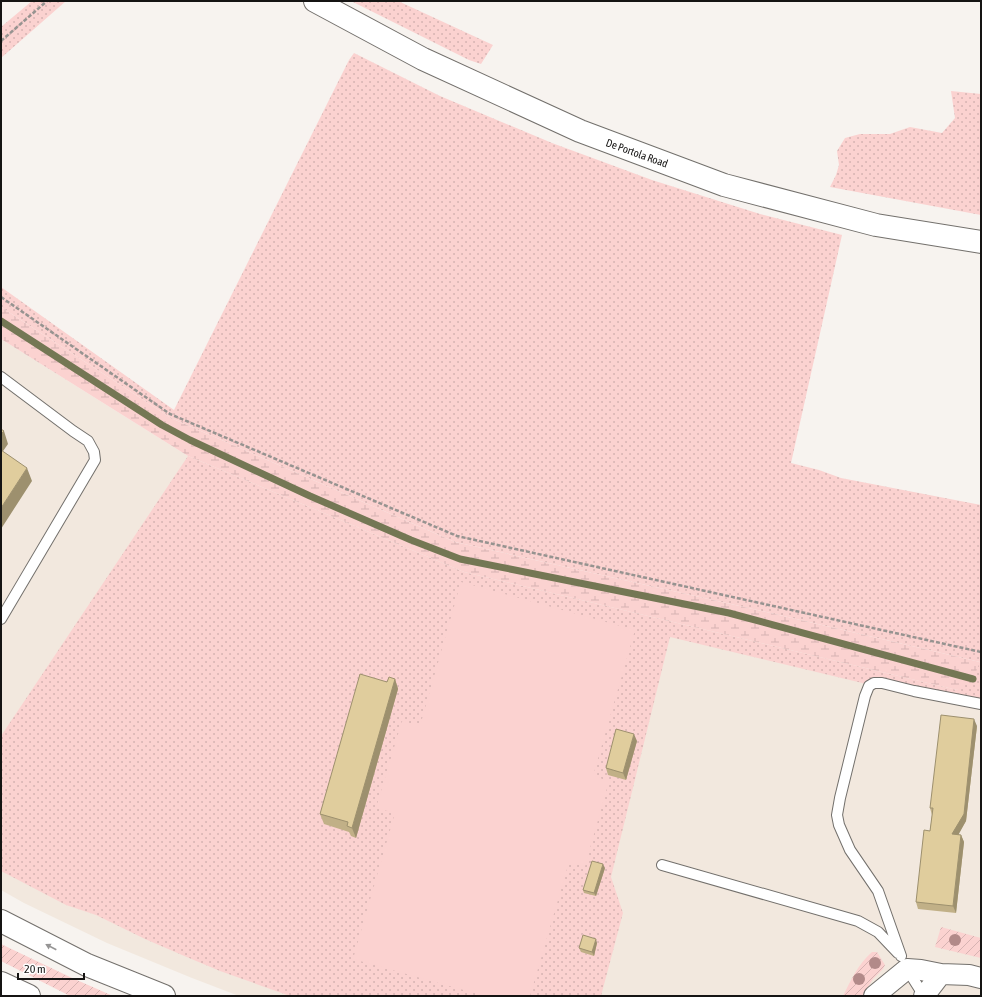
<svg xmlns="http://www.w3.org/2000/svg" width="982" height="997" font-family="'Asap Condensed',sans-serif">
	<defs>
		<pattern id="grass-dots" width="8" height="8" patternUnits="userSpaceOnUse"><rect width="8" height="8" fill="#fbd2d0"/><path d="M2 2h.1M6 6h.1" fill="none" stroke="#d6b3b2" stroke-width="1.8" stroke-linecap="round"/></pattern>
		<pattern id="wetland-marsh" width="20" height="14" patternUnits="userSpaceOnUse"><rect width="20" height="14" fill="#fbd2d0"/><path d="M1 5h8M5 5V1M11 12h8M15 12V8" fill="none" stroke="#d6b3b2"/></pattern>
		<pattern id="garden-furrows" width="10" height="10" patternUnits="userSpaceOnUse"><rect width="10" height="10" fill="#fbd2d0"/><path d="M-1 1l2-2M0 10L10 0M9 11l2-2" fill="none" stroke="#d6b3b2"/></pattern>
	</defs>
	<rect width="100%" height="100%" fill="#f7f3ef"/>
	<!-- built -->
	<path fill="#f2e8de" d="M1 339 188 456 464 572 957 690 981 662V996H239L192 978 107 943 24 903 1 890Z"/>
	<!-- grass -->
	<path fill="url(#grass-dots)" d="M32 1H66L1 58V27Z
		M351 1H398L493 45 481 64 469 60Z
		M354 53 440 96 552 143 652 180 760 214 842 235 791 463 819 470 841 478 981 505V700L962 701 946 703 670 637 611 877 623 913 601 996H290L220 971 182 955 145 939 96 915 66 905 1 871V736L188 456 464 572 957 690 980 662 753 609 455 542 171 418 1 307V287L174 410 349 60Z
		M951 91 981 94V215L830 187 836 175 839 165 837 151 845 138 860 134H890L910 127 942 133 955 118Z"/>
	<!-- wetland -->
	<path fill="url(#wetland-marsh)" d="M1 307 171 418 455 542 753 609 980 662 973 679 957 690 464 572 188 456 1 339Z"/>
	<!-- garden -->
	<path fill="url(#garden-furrows)" d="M941 927 981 938V958L935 947Z
		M1 944 70 977 113 996H70L1 961Z
		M872 952H877L885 965 883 969 873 979 862 996H843C851 980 858 964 872 952Z"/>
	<!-- pitch -->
	<path fill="#fbd2d0" d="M461 582 635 630 593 776 609 781 585 866 569 862 530 996H485L353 959 395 813 376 808 402 721 420 726Z"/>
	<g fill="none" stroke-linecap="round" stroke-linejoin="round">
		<!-- stream -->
		<path stroke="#747754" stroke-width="7" d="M1 321 162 425 190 440 310 496 411 540 460 559 729 613 973 679"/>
		<!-- service casing -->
		<g stroke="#73706c" stroke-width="12">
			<path id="service" d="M1 377 73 431 88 441 94 452 95 460 1 619
				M662 865 858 921 878 932 898 953
				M901 956 878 891 850 850 839 825 837 815 840 798 865 696 869 686 874 683H882L914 691 981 704
				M907 969 924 996"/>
		</g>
		<!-- minor casing -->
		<g stroke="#73706c" stroke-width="22">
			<path id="minor" d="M874 996 907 969 921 970 941 974 969 975 981 978
				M924 996 941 974"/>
		</g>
		<!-- secondary casing -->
		<g stroke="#73706c" stroke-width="24">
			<path id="secondary" d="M315 1 423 59 580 131 724 185 876 225 981 242"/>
		</g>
		<!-- primary casing -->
		<g stroke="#73706c" stroke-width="24">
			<path id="primary" d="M1 921 87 965 164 996
				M1 983 29 996"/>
		</g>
		<!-- path -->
		<path stroke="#969390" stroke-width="2.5" stroke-dasharray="4 2" stroke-linecap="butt" d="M1 41 47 1
			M1 297 170 414 457 536 981 652"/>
		<!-- service -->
		<use href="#service" stroke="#fff" stroke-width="10"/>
		<!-- minor -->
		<use href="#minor" stroke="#fff" stroke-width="20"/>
		<!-- secondary -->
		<use href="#secondary" stroke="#fff" stroke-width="22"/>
		<!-- primary -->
		<use href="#primary" stroke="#fff" stroke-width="22"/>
	</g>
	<!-- trees -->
	<g fill="#b28a89">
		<circle cx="955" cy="940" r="6"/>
		<circle cx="875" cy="963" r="6"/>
		<circle cx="859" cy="979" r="6"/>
	</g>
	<!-- wall -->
	<path fill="#c1b087" d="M395 679 398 689 356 838 351 836 349 832 324 824 320 814 387 682Z
		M977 726 966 821 958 834 961 835 964 842 956 913 918 909 916 902 930 831 932 815 930 808Z
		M637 741 626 780 608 775 606 768Z
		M605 868 596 896 584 893 583 890Z
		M597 943 594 956 581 952 579 948Z"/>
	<!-- shaded-wall -->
	<path fill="#9d906e" d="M4 431 8 444 1 454V434Z
		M27 468 32 481 1 529V508Z
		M395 679 398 689 356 838 352 828Z
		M974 719 977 726 966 821 955 841 952 834Z
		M634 734 637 741 626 780 623 773Z
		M961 835 964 842 956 913 953 906Z
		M603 864 605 868 596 896 594 893Z
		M596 939 597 943 594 956 592 952Z"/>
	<!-- building -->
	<path fill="#e0cd9d" stroke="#9d906e" d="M1 429 4 431 1 434Z
		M1 450 27 468 1 508Z
		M360 674 387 682 389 677 395 679 352 828 347 826 348 822 320 814Z
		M941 715 974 719 964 814 952 834 961 835 953 906 916 902 924 830 930 831 933 808H930Z
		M616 729 634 734 623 773 606 768Z
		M592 861 603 864 594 893 583 890Z
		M583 935 596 939 592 952 579 948Z"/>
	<!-- one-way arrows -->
	<defs><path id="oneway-solid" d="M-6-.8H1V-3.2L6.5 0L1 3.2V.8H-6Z"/></defs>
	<use fill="#969595" href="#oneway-solid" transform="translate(51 947) rotate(-153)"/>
	<g text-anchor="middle" stroke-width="3" stroke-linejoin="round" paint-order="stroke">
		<!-- street labels -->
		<g font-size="11" fill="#151413" stroke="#fff">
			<text transform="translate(637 153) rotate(20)" y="4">De Portola Road</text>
		</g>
	</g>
	<!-- border -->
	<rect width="982" height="997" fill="none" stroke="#151413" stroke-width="4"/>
	<!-- scale -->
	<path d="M18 973v6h66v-6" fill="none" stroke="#151413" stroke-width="2"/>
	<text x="24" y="973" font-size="12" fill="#151413" stroke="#ffffff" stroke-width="3" paint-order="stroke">20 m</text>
</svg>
